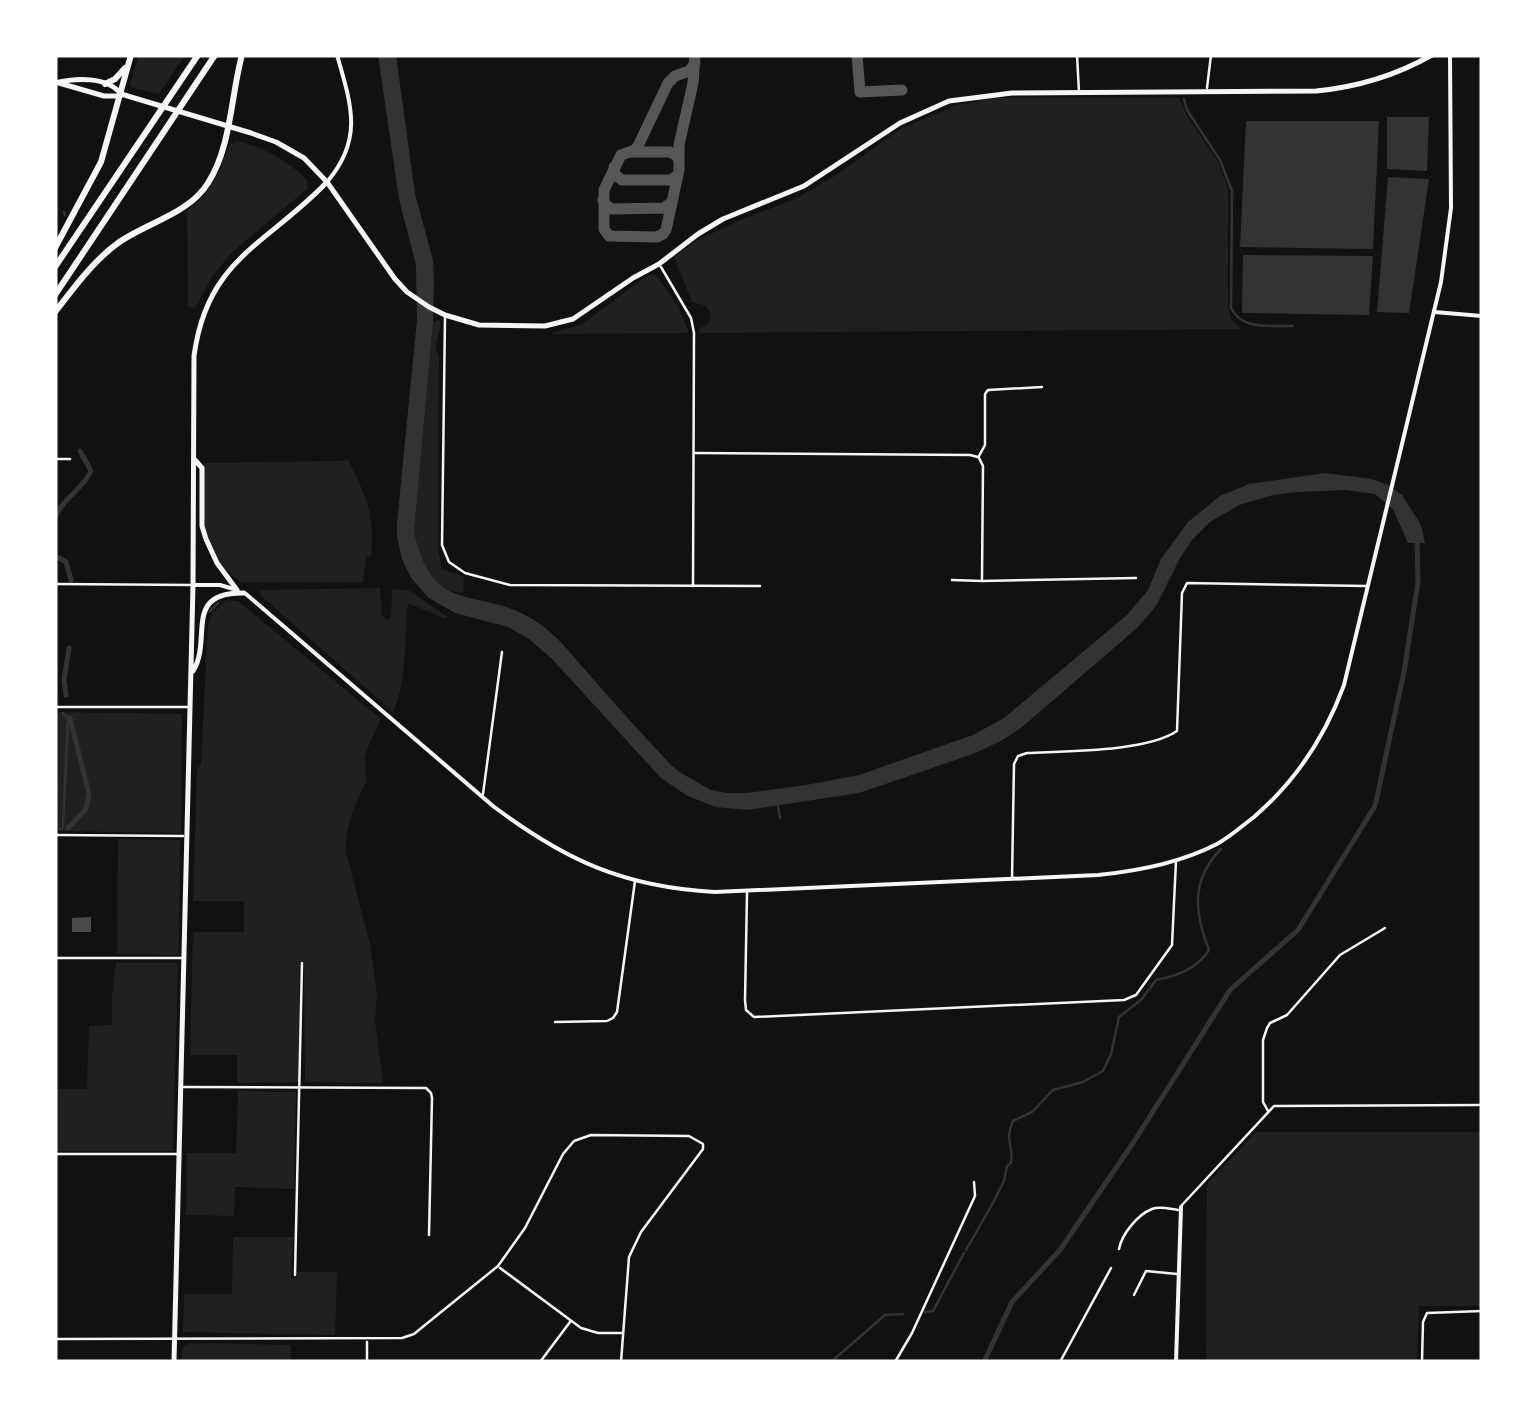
<svg xmlns="http://www.w3.org/2000/svg" width="1537" height="1417" font-family="Signika,sans-serif">
	<rect width="100%" height="100%" fill="#111"/>
	<!-- green -->
	<path fill="#202020" d="M139 55H162L171 58 173 55H185L159 94 131 87 130 83Z
		M996 98H1179L1187 116 1218 162 1228 188V309L1232 320 1242 329 699 333V329L709 323 711 314 706 306 692 302 674 257 698 240 738 221 795 199 833 177 902 128 957 105Z
		M236 141C262 146 289 162 307 180L308 188 230 254 212 277 195 308 188 307 187 211C211 193 220 172 229 145Z
		M655 274 678 306 689 333 550 334 582 324 648 275Z
		M437 320 440 321C442 335 431 343 439 357L438 549 442 569 464 577 463 593C429 590 420 562 414 532L433 323Z
		M348 459C366 497 375 512 371 556L366 557 363 582H240C233 575 223 568 217 559 199 532 204 494 204 463L339 461Z
		M380 588 382 615 387 621 391 617 392 589 410 591 448 617 443 618 408 603C405 632 406 688 393 712L260 595 261 590Z
		M226 600 238 601 381 719C370 743 361 754 367 780 355 804 345 825 346 852L370 944 377 994 375 1022 383 1083 305 1082 304 961 300 962 298 1082 237 1083V1055H190L193 932H244V901H193L197 769 201 764 208 624 213 613Z
		M55 712 182 714 181 833 55 831Z
		M118 839 180 840 179 955 117 954Z
		M116 963H178L173 1151H55V1089H87L89 1026 112 1025V995Z
		M238 1091 296 1092 294 1189 235 1187 234 1216 186 1215 187 1153H236Z
		M1256 1132H1482V1306H1419L1417 1362H1206L1207 1184Z
		M233 1237H293L291 1278H297V1272H337L335 1335 183 1332 184 1294H232Z
		M190 1343 291 1345 290 1362H181L182 1348Z"/>
	<!-- water -->
	<path fill="#333" d="M378 55H396L415 194 433 260 434 281 433 323 414 532C433 618 477 585 534 620 558 635 575 659 594 680 619 709 645 737 672 766L681 773 711 790 727 793H747L806 785 859 775 973 735 1004 718 1127 615 1148 590 1161 559 1188 522 1220 496 1249 484 1325 473 1372 479 1388 485 1402 495 1421 525 1425 543H1408L1393 509 1375 494 1346 490 1297 492 1273 495 1239 505 1210 522 1192 540 1180 558 1156 606 1137 628 1021 728 1001 741 973 754 859 793 748 810 715 807 686 795 661 778 552 659 529 639 508 627 455 613 429 598 411 578 402 559 397 537V523L417 320 416 265 399 199Z
		M1387 117H1429L1427 171 1387 169Z
		M1246 121H1379L1373 249 1240 247Z
		M1388 177 1429 179 1409 313 1377 312Z
		M1243 255 1373 256 1369 315 1242 313Z"/>
	<g fill="none" stroke-linecap="round" stroke-linejoin="round">
		<!-- stream -->
		<path stroke="#333" stroke-width="2.5" d="M1184 99 1187 110 1220 160 1232 191 1231 308C1242 331 1271 325 1293 326
			M64 212 65 215
			M210 611 218 603
			M778 806 780 818
			M61 829 63 827 68 718 63 713
			M995 1199 1004 1181 1007 1166 1011 1163C1014 1145 1004 1141 1013 1121L1032 1112 1053 1090 1083 1082 1103 1071 1111 1054 1119 1017 1141 1000 1156 980C1177 976 1197 969 1209 950 1194 913 1191 879 1221 849
			M966 1250 994 1201
			M925 1312 933 1311 964 1253
			M831 1362 885 1315 903 1314"/>
		<!-- canal -->
		<path stroke="#333" stroke-width="5" d="M55 518C62 499 82 490 91 471L80 451
			M55 556 66 562 71 580
			M66 695 64 680 69 648
			M68 828 86 809 89 794 70 718
			M984 1362 1012 1302 1060 1250 1133 1143 1230 990 1298 930 1375 806 1404 672 1418 582 1417 537"/>
		<!-- taxiway -->
		<path stroke="#565656" stroke-width="11" d="M857 55 860 92 902 90
			M695 63 689 71 675 76 668 83 638 146 635 150 621 155 604 190V229L609 236 657 237 663 234 666 230 679 170V145L693 83C694 74 694 64 695 55
			M630 152H670L677 156 679 161
			M614 167 615 175 622 180H671L678 175
			M603 200 606 205 612 209 664 208 672 202"/>
	</g>
	<!-- building -->
	<path fill="#4a4a4a" d="M91 917V932H72V918Z"/>
	<g fill="none" stroke-linecap="round" stroke-linejoin="round">
		<!-- minor -->
		<path stroke="#f5f5f5" stroke-width="2.5" d="M1077 55 1079 92
			M1207 88 1211 55
			M661 267 691 318 694 333 693 586
			M445 317 442 545 449 562 465 573 510 585 760 586
			M695 453 970 455 978 457
			M979 456 985 445V394L988 390 1042 387
			M979 458 983 466 982 579
			M55 459H70
			M952 580 982 581 1136 578
			M55 584 193 585
			M55 707H188
			M483 794 502 652
			M55 835 183 836
			M1012 879 1014 764 1018 756 1027 753C1065 751 1146 752 1177 731L1182 593 1187 583 1367 586
			M747 893 745 1000 746 1010 754 1017 1124 1000 1136 995 1172 945 1176 861
			M55 958H183
			M555 1022 607 1021 613 1018 617 1012 635 881
			M183 1087 426 1088 431 1093 432 1098 429 1235
			M1268 1111 1263 1102V1040L1267 1028 1270 1023 1287 1015 1340 955 1385 928
			M55 1154H178
			M1182 1205 1274 1106 1482 1105
			M1119 1249C1122 1234 1137 1215 1152 1209 1160 1206 1170 1209 1178 1210
			M500 1268 581 1328 598 1333H621
			M295 1275 302 963
			M1134 1295 1146 1271 1177 1274
			M55 1339 402 1338 414 1334 425 1325 498 1266 525 1228 563 1154 574 1141 591 1135 689 1136 703 1144V1149L641 1232 629 1257 621 1362
			M367 1342V1362
			M540 1362 570 1322
			M895 1362 912 1333 975 1196 974 1182
			M1060 1362 1111 1268
			M1422 1362 1423 1322 1427 1313 1482 1311"/>
		<!-- tertiary -->
		<path stroke="#f5f5f5" stroke-width="4" d="M327 182C364 139 351 104 337 55
			M1434 312 1482 316
			M193 585H220L237 590
			M246 594 493 806C565 860 623 887 715 892L1098 875C1139 871 1180 863 1217 844 1230 837 1242 826 1254 817 1297 780 1325 737 1344 685L1441 282 1451 208 1450 55
			M1176 1362 1181 1207"/>
		<!-- secondary -->
		<path stroke="#f5f5f5" stroke-width="5" d="M55 83C75 78 107 76 121 94L251 133 276 142 304 158 327 182 395 279 407 292 429 307 445 315 479 325 545 326 573 319 633 278 659 264 698 234 723 219 804 186 900 123 949 101 1012 93 1316 91C1358 87 1395 76 1432 55
			M59 83 104 96H118
			M195 460 202 468V526L206 539 217 563 237 590
			M193 671C213 639 182 592 244 593
			M174 1362 193 585 194 356C207 258 267 245 327 182"/>
		<!-- motorway -->
		<path stroke="#f5f5f5" stroke-width="6" d="M105 84 115 79 125 68
			M55 248 101 162 131 55
			M55 267 198 55
			M55 295 215 55
			M55 312C74 288 92 262 118 243 146 223 189 214 208 183 231 148 231 95 242 55"/>
	</g>
	<!-- border -->
	<rect width="1537" height="1417" fill="none" stroke="#ffffff" stroke-width="115"/>
</svg>
